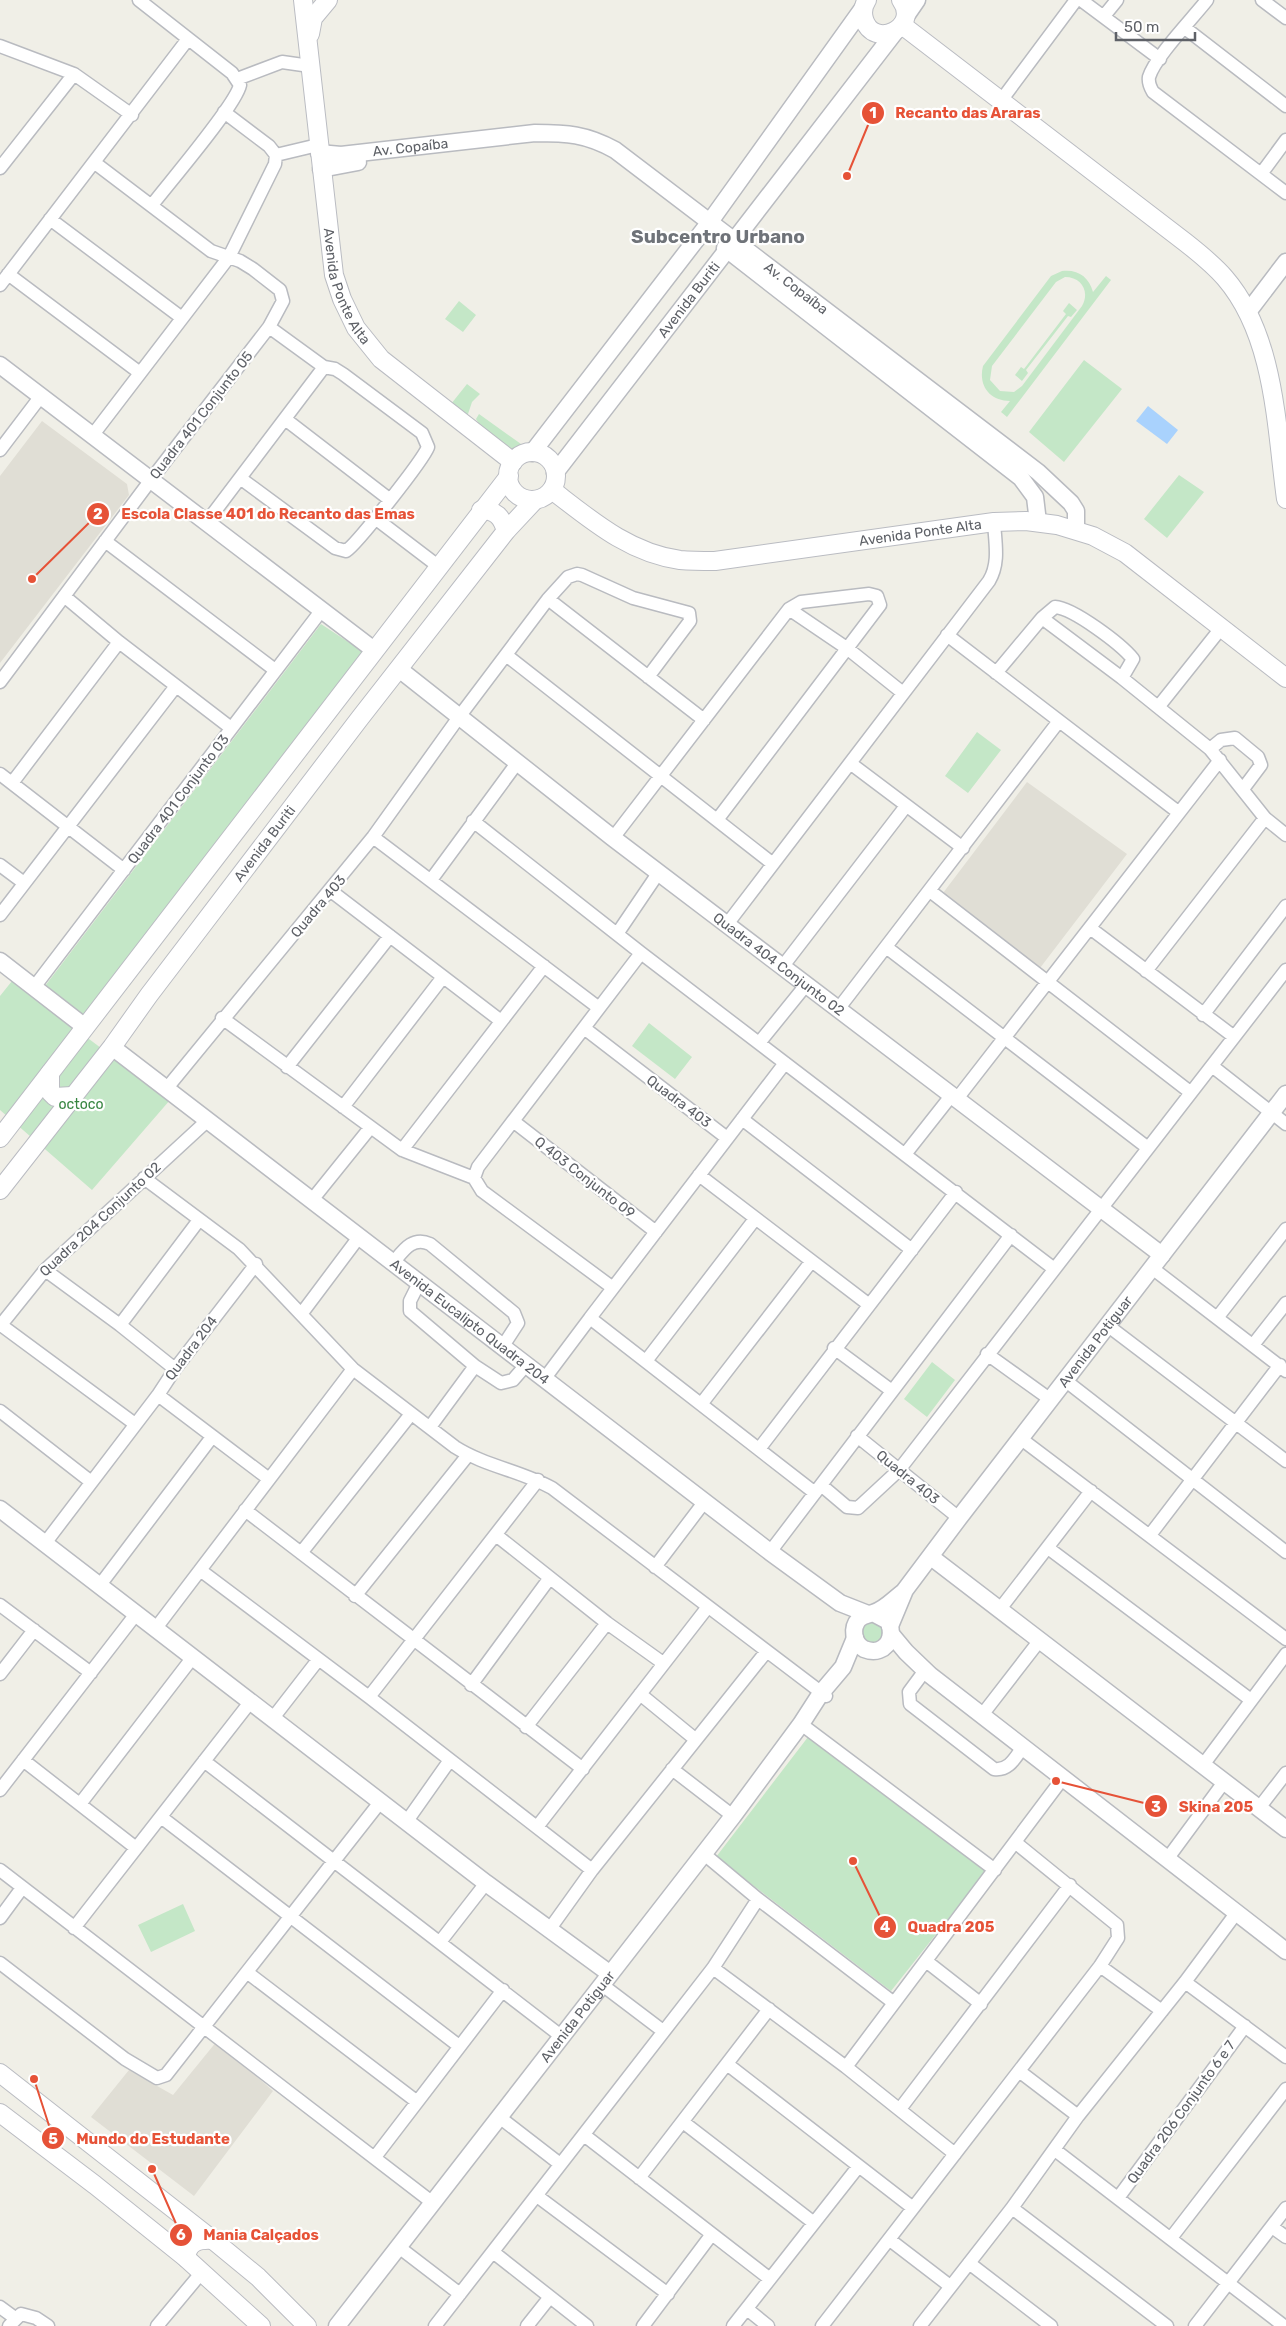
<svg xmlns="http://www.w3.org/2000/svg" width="1286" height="2326" font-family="Rubik,sans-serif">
	<rect width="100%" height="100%" fill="#f0efe7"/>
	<!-- education -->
	<path fill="#e0ded5" d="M42 421 127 484 129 495 0 663V476Z
		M1027 782 1127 854 1040 968 943 893Z
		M217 2041 273 2091 194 2196 91 2117 129 2070 173 2095Z"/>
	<!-- green -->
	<path fill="#c4e7c7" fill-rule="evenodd" d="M1062 271C1078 269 1089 277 1093 292L1106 276 1111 280 1007 417 1001 412 1010 401C990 401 978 386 983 366L1051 276ZM1065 277C1082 277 1090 292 1082 306L1022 386 1014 392 1000 391 990 380 992 366 1056 282Z
		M459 301 476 315 463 332 445 319Z
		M1069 303 1077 310 1071 317 1068 316 1026 370 1028 373 1022 381 1015 375 1021 367 1024 369 1066 314 1063 311Z
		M1084 360 1122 389 1064 462 1029 432Z
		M467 384 480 394 472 402 468 414H463L451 404Z
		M479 414 521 444 514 454 482 429 476 419Z
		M1179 475 1204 492 1167 538 1144 519Z
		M321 624 365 653 83 1017 45 986Z
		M977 732 1001 750 968 793 945 776Z
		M12 981 170 1100 92 1190 0 1110V996Z
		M649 1023 692 1057 675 1079 632 1046Z
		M932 1362 955 1380 927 1417 904 1399Z
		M862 1621 884 1622 883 1644 880 1646 860 1640Z
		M808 1737 990 1866 891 1991 716 1857Z
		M183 1904 195 1931 151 1952 138 1925Z"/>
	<!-- water -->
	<path fill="#a9d2fd" d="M1148 406 1178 430 1167 444 1136 421Z"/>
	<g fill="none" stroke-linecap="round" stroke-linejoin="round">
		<!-- minor casing -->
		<g stroke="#b9bbc0" stroke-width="15">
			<path id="minor" d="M139 0 232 73 240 85C236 105 168 184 152 205
				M1081 0 1160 59
				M1207 0C1193 18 1155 57 1149 77 1148 83 1150 87 1153 92L1286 193
				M1262 0 1286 18
				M1104 16 1117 0
				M1185 28 1286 106
				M0 46 74 74 132 115
				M237 79 282 62 310 66
				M1000 102 1076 0
				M276 155 318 145
				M0 168 74 74
				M1261 174 1286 140
				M50 219 182 318
				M8 274 140 373
				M0 285 188 39
				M285 419 389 499
				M92 436 229 257 275 164 276 155 269 146 224 112
				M0 450 41 396
				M240 478 335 548 346 551C357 544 423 460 428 447L422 433 343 374 335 369 324 367 269 327
				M375 518 438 566
				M206 523 324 367
				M105 541 275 670
				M64 596 119 642 231 728
				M548 599 704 720
				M789 609 848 649 903 693
				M1042 618 1055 607C1073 608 1121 644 1133 659L1122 678
				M947 635 1178 812
				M506 655 773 864
				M996 673 1042 618 1122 678 1210 749 1265 818 1286 835
				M0 682 150 481 269 327 283 301 280 290 253 269 240 261 211 251 95 163
				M1159 706 1222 627
				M1210 749 1221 740 1235 738 1258 757 1261 765 1243 789
				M850 763 963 848
				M0 774 124 870
				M12 783 119 642
				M473 821 641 953 1053 1268
				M373 837 599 1008
				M613 838 789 609 801 602 869 594 877 596 880 605 717 820
				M0 865 24 883
				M431 880 517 763
				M331 891 501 1021
				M930 891 1190 1092
				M0 915 176 686
				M728 923 989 581C1000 563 995 542 994 522
				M1090 928 1233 1036
				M617 934 659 872
				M886 947 1148 1148
				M783 966 906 806
				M1146 971 1265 818
				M35 986 321 611
				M839 1008 1059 721
				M1203 1015 1286 906
				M222 1018 402 1150 474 1178
				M584 1028 727 1138
				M759 1043 806 985
				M785 1063 590 1318 815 1493
				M1212 1066 1286 1124
				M287 1067 390 936
				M167 1088 373 837 459 717 548 599 568 577 577 574 582 575 633 598 689 613 690 621 648 677
				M956 1100 1220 760
				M343 1107 443 977
				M742 1119 912 1250
				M513 1121 656 1232
				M402 1150 544 966
				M906 1153 951 1096
				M699 1175 868 1304
				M144 1178 239 1249 353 1369 455 1447C485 1466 521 1471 552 1488L826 1696
				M312 1200 370 1128
				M393 1263C403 1251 412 1236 430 1244L514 1313 518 1323 503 1346
				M256 1264 175 1369 158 1395 269 1479
				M1152 1268 1286 1371
				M45 1270 120 1325 175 1369
				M419 1283 410 1301V1311L475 1366 501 1383 513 1380 526 1365
				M613 1288 482 1191 474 1178 478 1167 641 953
				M302 1313 359 1237
				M1217 1318 1286 1229
				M1 1325 135 1424
				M120 1325 199 1220
				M1107 1325 1286 1461
				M0 1326 45 1270 208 1120
				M1253 1345 1286 1303
				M834 1348 892 1391
				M987 1354 1051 1400
				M646 1361 755 1219
				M545 1378 590 1318
				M1066 1381 1286 1552
				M702 1403 811 1262
				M0 1411 90 1481
				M430 1427 475 1366
				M857 1436 959 1518
				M1020 1438 1286 1639
				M759 1449 956 1192
				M821 1485 847 1507 858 1508 899 1470 1286 970
				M245 1510 583 1769
				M496 1535 607 1623 663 1663
				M1150 1535 1280 1365
				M46 1542 158 1395
				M1048 1548 1251 1700
				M770 1552 1011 1235
				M301 1553 411 1414
				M655 1567 705 1501
				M200 1570 369 1697 592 1870
				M100 1585 212 1437
				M355 1596 468 1455
				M0 1605 91 1673
				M1000 1609 1091 1491
				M156 1628 353 1369
				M926 1669 909 1692 910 1704 994 1769C1009 1771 1015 1758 1023 1747
				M0 1674 34 1630
				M471 1685 549 1579
				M640 1694 695 1739
				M369 1697 538 1480
				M982 1715 1040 1640
				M273 1718 318 1660
				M801 1724 995 1870
				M526 1727 607 1623
				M23 1760 136 1848
				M204 1761 561 2036
				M1203 1765 1286 1654
				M672 1769 733 1816
				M0 1790 136 1614
				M80 1804 193 1657
				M1259 1808 1286 1773
				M161 1817 459 2046
				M407 1821 450 1760
				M537 1827 707 1608
				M704 1854 758 1899 894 2003
				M1168 1858 1224 1782
				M0 1870 433 2203
				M0 1918 22 1888
				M74 1928 251 1701
				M549 1930 592 1870 766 1652
				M440 1942 486 1883
				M926 1961 981 2004
				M0 1963 125 2059 157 2078 166 2075 381 1801
				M1100 1966 1162 2011
				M713 1968 846 2067
				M248 1973 416 2101
				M1185 1982 1286 2057
				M601 1984 663 2031
				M727 2064 913 2208
				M1019 2071 1078 2116
				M900 2109 1070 1885
				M498 2116 560 2164
				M683 2122 814 2223
				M584 2135 770 2279
				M1055 2150 1284 2326
				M955 2154 846 2067 1063 1778
				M375 2157 503 1990
				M639 2178 769 2009
				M537 2196 668 2294
				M1118 2198 1245 2026
				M1012 2208 1167 2326
				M1272 2227 1286 2237
				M1171 2238 1286 2089
				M890 2240 950 2286
				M400 2248 460 2294
				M493 2252 587 2326
				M969 2263 1051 2326
				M0 2307 15 2318
				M747 2309 768 2326
				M9 2326 21 2314 36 2318 48 2326
				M157 2326 202 2272
				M435 2326 713 1968 758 1899
				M527 2326 550 2297
				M643 2326 712 2234
				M733 2326 858 2167
				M822 2326 1100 1966 1118 1938 1117 1925 1016 1843
				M920 2326 1012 2208 1078 2116 1185 1982 1237 1912
				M1195 2326 1286 2208"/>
		</g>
		<!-- tertiary casing -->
		<g stroke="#b9bbc0" stroke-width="19">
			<g id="tertiary">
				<path d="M906 16 917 0"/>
				<path id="s1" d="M319 153 341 155 535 133C567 133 586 134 615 150L1038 472 1071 503 1076 511V529"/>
				<path d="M321 169 358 162"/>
				<path d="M725 248 1021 478 1035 497 1038 522"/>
				<path d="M1248 312 1286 262"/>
				<path d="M0 365 374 650"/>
				<path d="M532 453 709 223 863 8"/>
				<path id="s2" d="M555 473 895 32"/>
				<path id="s3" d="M399 669 613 838 1162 1255"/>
				<path d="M0 961 85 1027"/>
				<path id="s4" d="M112 1047 770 1552 840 1603 868 1614"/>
				<path d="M0 1509 486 1883 609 1973"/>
				<path d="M931 1557 1286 1829"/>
				<path d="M873 1613 888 1621C893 1631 892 1645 879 1650 874 1652 869 1651 864 1649 853 1643 851 1628 859 1619 863 1615 868 1615 873 1613 884 1610 893 1600 902 1593"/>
				<path id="s5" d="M890 1626 905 1590 959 1518 1286 1094"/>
				<path d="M891 1634 906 1652 930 1675 1286 1951"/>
				<path id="s6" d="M337 2326 733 1816 801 1724 821 1693 843 1667 855 1638"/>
			</g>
		</g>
		<!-- secondary casing -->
		<g stroke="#babcc2" stroke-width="20">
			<g id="secondary">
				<path id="s7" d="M303 0 334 275 342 299 356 328 381 359 513 462"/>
				<path d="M867 0C863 6 862 12 864 19 873 50 921 28 901 0"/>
				<path d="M902 25 1185 242C1199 253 1213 264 1225 278 1275 336 1276 426 1286 499"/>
				<path d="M310 34 313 18 328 0"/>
				<circle cx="532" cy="476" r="24"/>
				<path id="s8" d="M552 490C591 520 629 553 680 560 692 561 704 561 715 561L994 522 1026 521 1057 525 1093 536 1125 553 1286 678"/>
				<path d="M481 510C496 510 502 517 506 531"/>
				<path d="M50 1073V1092L55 1097 72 1096"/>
				<path d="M0 1138 509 476"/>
				<path id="s9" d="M0 1190 112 1047 149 995 360 718 506 531 535 500"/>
				<path d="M0 2073 213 2240 258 2277 307 2326"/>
				<path d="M0 2113 95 2185 186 2258 261 2326"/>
				<path d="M186 2258C188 2242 198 2239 213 2240"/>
			</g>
		</g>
		<!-- minor -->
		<use href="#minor" stroke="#fff" stroke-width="12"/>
		<!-- tertiary -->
		<use href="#tertiary" stroke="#fff" stroke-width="16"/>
		<!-- secondary -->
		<use href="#secondary" stroke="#fff" stroke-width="18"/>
	</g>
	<g text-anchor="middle" stroke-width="4.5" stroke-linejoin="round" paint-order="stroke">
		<!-- street labels -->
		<g font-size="14" fill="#5e6167" stroke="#fff">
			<text dy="5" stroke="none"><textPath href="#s1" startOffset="92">Av. Copaíba</textPath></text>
			<text dy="5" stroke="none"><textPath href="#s7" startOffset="291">Avenida Ponte Alta</textPath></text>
			<text dy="5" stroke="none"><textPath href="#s1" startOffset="528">Av. Copaíba</textPath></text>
			<text dy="5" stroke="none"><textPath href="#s2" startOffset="219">Avenida Buriti</textPath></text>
			<text transform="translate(201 415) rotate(-52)" y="5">Quadra 401 Conjunto 05</text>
			<text dy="5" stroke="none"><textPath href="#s8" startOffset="390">Avenida Ponte Alta</textPath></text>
			<text transform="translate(178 799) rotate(-53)" y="5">Quadra 401 Conjunto 03</text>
			<text dy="5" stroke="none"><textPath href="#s9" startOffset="436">Avenida Buriti</textPath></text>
			<text transform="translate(318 906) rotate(-50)" y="5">Quadra 403</text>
			<text dy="5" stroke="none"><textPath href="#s3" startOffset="481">Quadra 404 Conjunto 02</textPath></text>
			<text transform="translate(679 1101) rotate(37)" y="5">Quadra 403</text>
			<text transform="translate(585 1177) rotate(38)" y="5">Q 403 Conjunto 09</text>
			<text transform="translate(100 1219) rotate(-43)" y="5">Quadra 204 Conjunto 02</text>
			<text dy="5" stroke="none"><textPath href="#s4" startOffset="451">Avenida Eucalipto Quadra 204</textPath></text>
			<text dy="5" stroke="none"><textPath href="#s5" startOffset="352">Avenida Potiguar</textPath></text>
			<text transform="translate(191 1348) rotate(-53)" y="5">Quadra 204</text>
			<text transform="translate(908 1477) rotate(39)" y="5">Quadra 403</text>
			<text dy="5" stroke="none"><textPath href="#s6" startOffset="392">Avenida Potiguar</textPath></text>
			<text transform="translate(1181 2112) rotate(-54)" y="5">Quadra 206 Conjunto 6 e 7</text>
		</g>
		<!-- park labels -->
		<g font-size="14" fill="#378540" stroke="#fff">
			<text x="81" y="1109">octoco</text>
		</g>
		<!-- district labels -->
		<g font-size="19" font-weight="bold" fill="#6f7379" stroke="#fff">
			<text x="718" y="243">Subcentro Urbano</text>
		</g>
	</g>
	<!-- callouts -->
	<path fill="none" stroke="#e65237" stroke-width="2" d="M847 176L873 113M32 579L98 514M1056 1781L1156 1806M853 1861L885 1927M34 2079L53 2138M152 2169L181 2235"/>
	<g fill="#e65237" stroke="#fff" stroke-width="2">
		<circle cx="847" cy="176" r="5"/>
		<circle cx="32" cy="579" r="5"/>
		<circle cx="1056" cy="1781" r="5"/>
		<circle cx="853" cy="1861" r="5"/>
		<circle cx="34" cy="2079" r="5"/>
		<circle cx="152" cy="2169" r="5"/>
		<circle cx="873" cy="113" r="12"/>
		<circle cx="98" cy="514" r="12"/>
		<circle cx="1156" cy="1806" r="12"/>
		<circle cx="885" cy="1927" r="12"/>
		<circle cx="53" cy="2138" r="12"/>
		<circle cx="181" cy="2235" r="12"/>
	</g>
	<g font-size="15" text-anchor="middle" font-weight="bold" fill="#fff">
		<text x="873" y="118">1</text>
		<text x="98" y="519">2</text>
		<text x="1156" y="1812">3</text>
		<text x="885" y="1932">4</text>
		<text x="53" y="2144">5</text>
		<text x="181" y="2240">6</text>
	</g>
	<g font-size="15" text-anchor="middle" font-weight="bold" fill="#e65237" stroke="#fff" stroke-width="4.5" stroke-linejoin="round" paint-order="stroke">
		<text x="968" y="118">Recanto das Araras</text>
		<text x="268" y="519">Escola Classe 401 do Recanto das Emas</text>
		<text x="1216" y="1812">Skina 205</text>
		<text x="951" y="1932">Quadra 205</text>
		<text x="153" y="2144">Mundo do Estudante</text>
		<text x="261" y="2240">Mania Calçados</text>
	</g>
	<!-- scale -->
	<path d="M1116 32v8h79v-8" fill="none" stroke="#5e6167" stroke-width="2.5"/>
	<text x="1124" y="32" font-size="15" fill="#5e6167" stroke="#ffffff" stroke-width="4" paint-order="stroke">50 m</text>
</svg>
